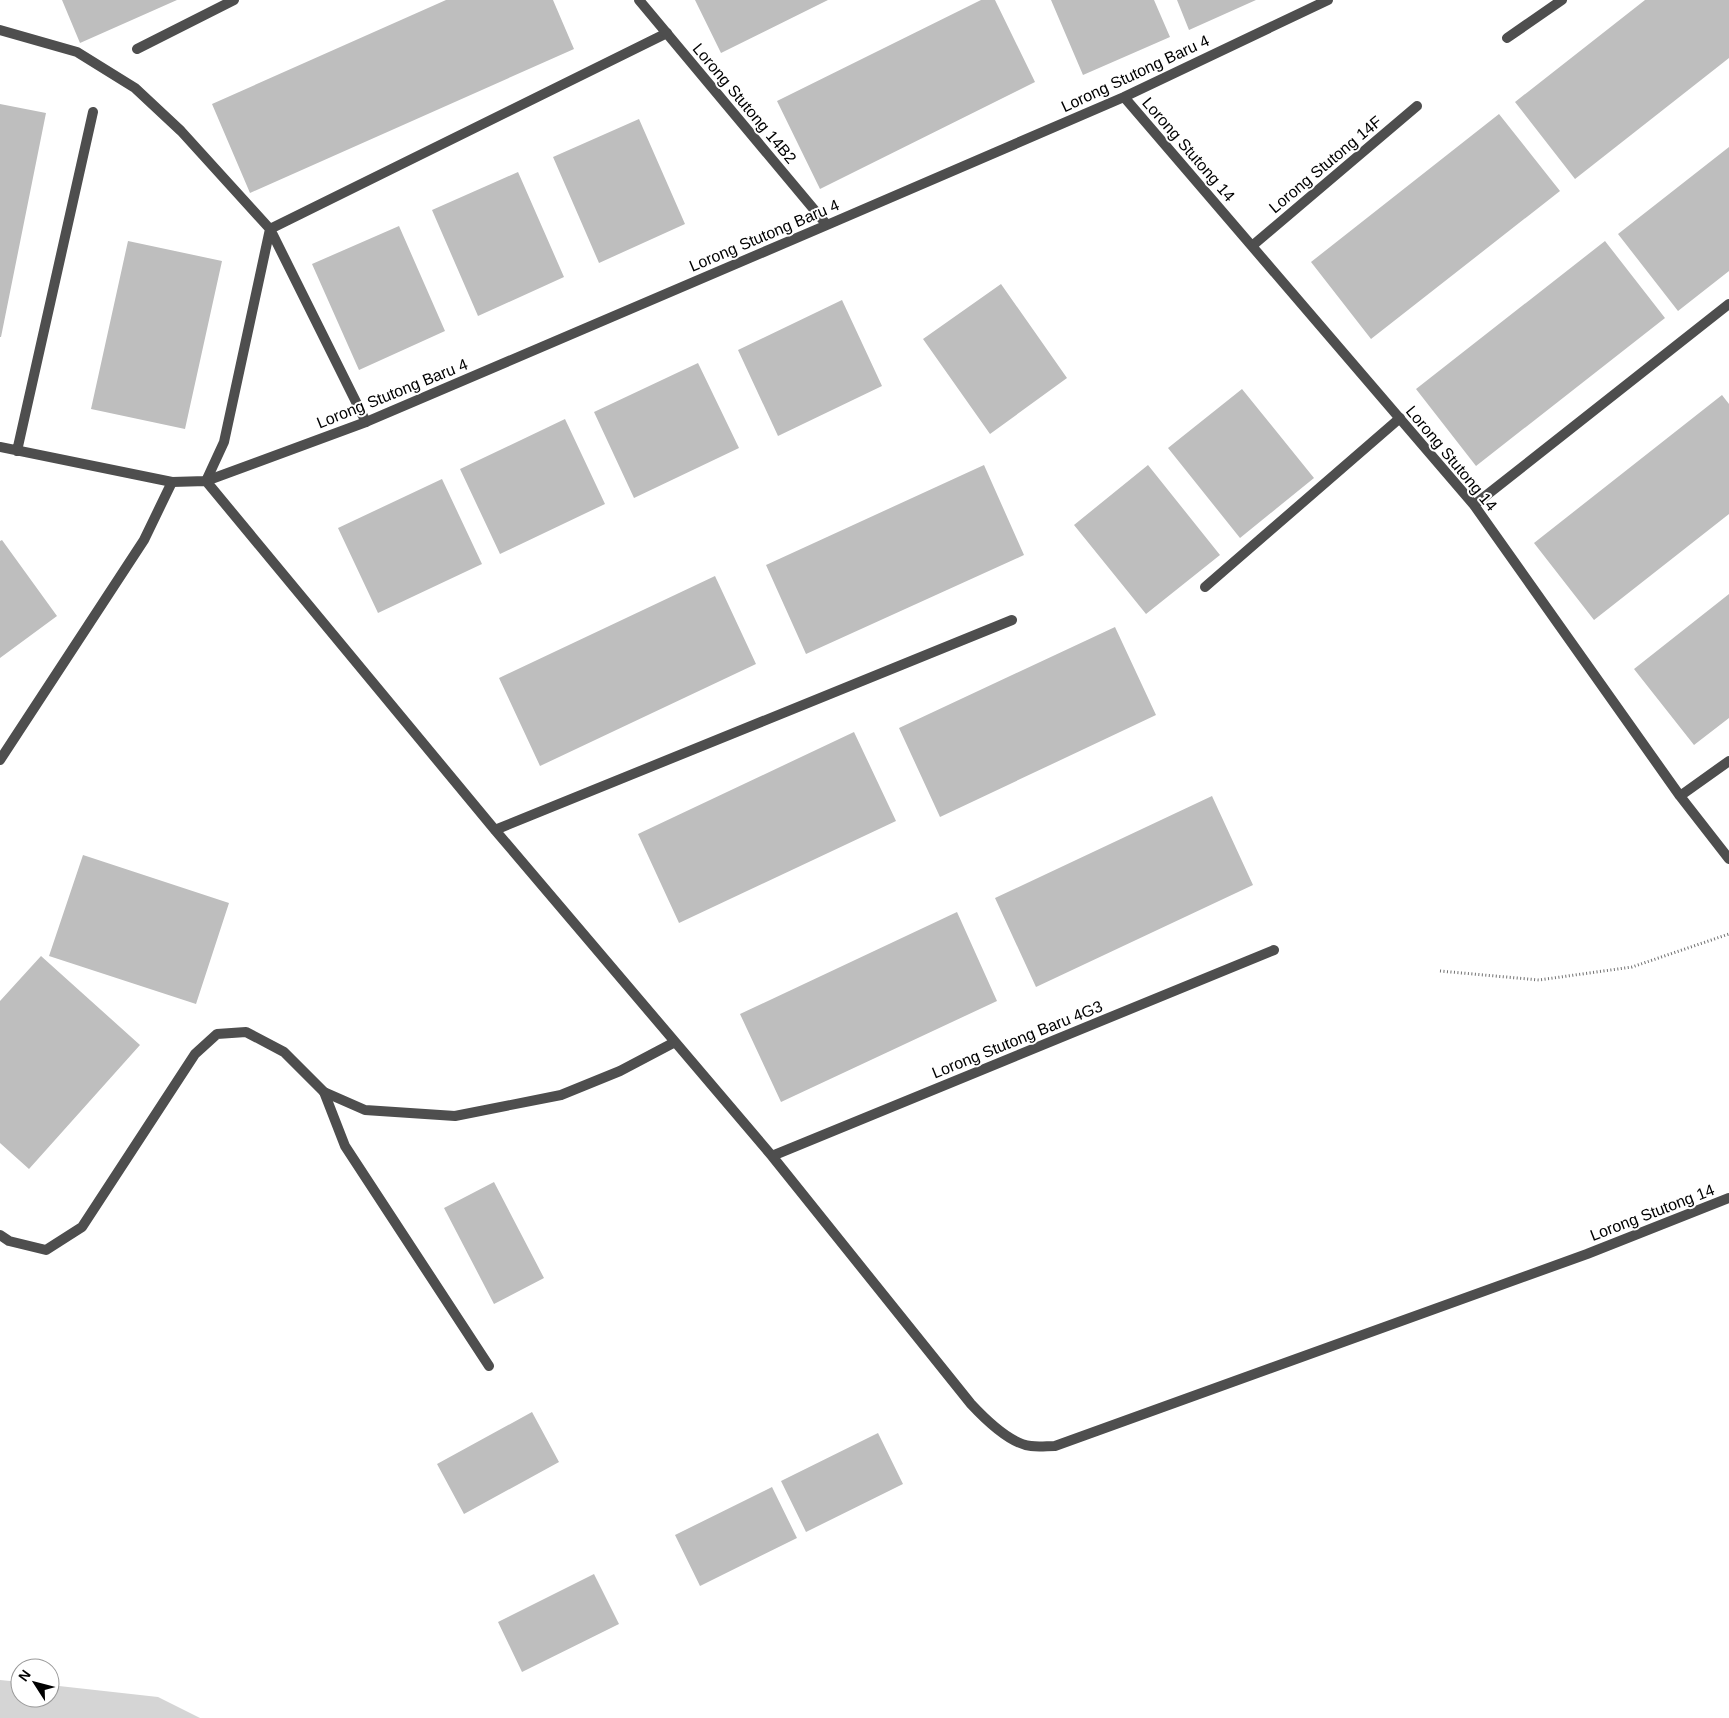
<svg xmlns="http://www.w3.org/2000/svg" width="1729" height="1718" font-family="Arial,sans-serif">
	<rect width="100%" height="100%" fill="#fff"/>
	<!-- green -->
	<path fill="#d5d5d5" d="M0 1680 20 1682V1698H50V1685L158 1697 200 1718H0Z"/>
	<!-- building -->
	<path fill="#bebebe" d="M62 0H177L80 43Z
		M446 0H553L574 49 250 193 212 104Z
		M695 0H828L721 53Z
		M981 0H995L1035 82 820 189 777 101Z
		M1051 0H1154L1170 37 1083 75Z
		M1177 0H1256L1189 30Z
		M1645 0H1729V58L1575 179 1515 102Z
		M0 104 46 113 1 337H0Z
		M1499 114 1560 191 1371 339 1311 262Z
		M639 119 685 224 599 263 553 157Z
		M1729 147V271L1678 311 1618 234Z
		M518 172 564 277 478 316 432 210Z
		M399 226 445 331 359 370 312 264Z
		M128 241 222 261 185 429 91 409Z
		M1605 241 1665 318 1476 466 1416 389Z
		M1001 284 1067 378 990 434 923 339Z
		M842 300 882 386 778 436 738 350Z
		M698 363 739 448 634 498 594 412Z
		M1242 389 1314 478 1240 538 1168 448Z
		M1722 395 1729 404V514L1594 620 1534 543Z
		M565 419 605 504 500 554 460 469Z
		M984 465 1024 555 806 654 766 565Z
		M1148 465 1220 555 1146 614 1074 525Z
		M442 479 482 564 378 613 338 528Z
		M2 540 57 616 0 658V541Z
		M715 576 756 664 540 766 499 678Z
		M1729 594V718L1694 745 1634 669Z
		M1115 627 1156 715 940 817 899 728Z
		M854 732 896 821 679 923 638 834Z
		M1212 796 1253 885 1036 987 995 898Z
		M83 855 229 903 196 1004 49 956Z
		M957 912 997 1001 781 1102 740 1014Z
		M41 956 140 1045 29 1169 0 1143V1001Z
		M494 1182 544 1278 494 1304 444 1208Z
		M532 1412 559 1462 464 1514 437 1464Z
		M878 1433 903 1484 806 1532 781 1481Z
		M772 1487 797 1538 700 1586 675 1535Z
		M594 1574 619 1624 522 1672 498 1622Z"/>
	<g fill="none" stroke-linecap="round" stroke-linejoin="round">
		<!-- path -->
		<path stroke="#707070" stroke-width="3" stroke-dasharray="1 2.5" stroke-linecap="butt" d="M1440 971 1539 980 1632 967 1729 934"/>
		<!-- lane -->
		<path stroke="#4e4e4e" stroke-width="10" d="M0 30 77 52 135 88 181 131 270 229 366 422
			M206 481 224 442 270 229 667 33
			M1205 587 1400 418
			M0 760 144 540 172 482
			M324 1092 345 1146 489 1366"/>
		<!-- street -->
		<path stroke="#4e4e4e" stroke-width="10" d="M639 0 827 225
			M1507 38 1562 0
			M137 49 234 0
			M1124 97 1474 505 1680 796 1729 859
			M1252 246 1417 106
			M0 447 172 482 206 481 366 422 827 225 1124 97 1328 0
			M17 451 93 112
			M206 481 495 830 772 1156 971 1404C985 1419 1010 1444 1031 1446 1039 1447 1047 1446 1055 1446L1587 1254 1729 1198
			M1474 505 1729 304
			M1680 796 1729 761
			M495 830 1012 620
			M772 1156 1274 950
			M0 1235 9 1241 46 1250 82 1227 195 1054 217 1034 246 1032 284 1052 324 1092 365 1110 455 1116 561 1095 620 1071 675 1042"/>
	</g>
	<g text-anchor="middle" stroke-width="4" stroke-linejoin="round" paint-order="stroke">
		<!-- street labels -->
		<g font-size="16" fill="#000" stroke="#fff">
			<text transform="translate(1135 73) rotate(-25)" y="6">Lorong Stutong Baru 4</text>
			<text transform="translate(745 103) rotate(50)" y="6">Lorong Stutong 14B2</text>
			<text transform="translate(1189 149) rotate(49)" y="6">Lorong Stutong 14</text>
			<text transform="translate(1325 164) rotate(-40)" y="6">Lorong Stutong 14F</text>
			<text transform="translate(764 235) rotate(-23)" y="6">Lorong Stutong Baru 4</text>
			<text transform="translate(392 393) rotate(-22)" y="6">Lorong Stutong Baru 4</text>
			<text transform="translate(1452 458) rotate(50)" y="6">Lorong Stutong 14</text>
			<text transform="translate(1017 1039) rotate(-22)" y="6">Lorong Stutong Baru 4G3</text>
			<text transform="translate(1652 1212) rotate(-21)" y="6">Lorong Stutong 14</text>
		</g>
	</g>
	<!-- north arrow -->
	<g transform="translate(35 1683) rotate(306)"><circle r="24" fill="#ffffff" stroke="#999999"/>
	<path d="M0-4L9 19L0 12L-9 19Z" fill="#000000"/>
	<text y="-8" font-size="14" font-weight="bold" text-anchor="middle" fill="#000000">N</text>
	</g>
</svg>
